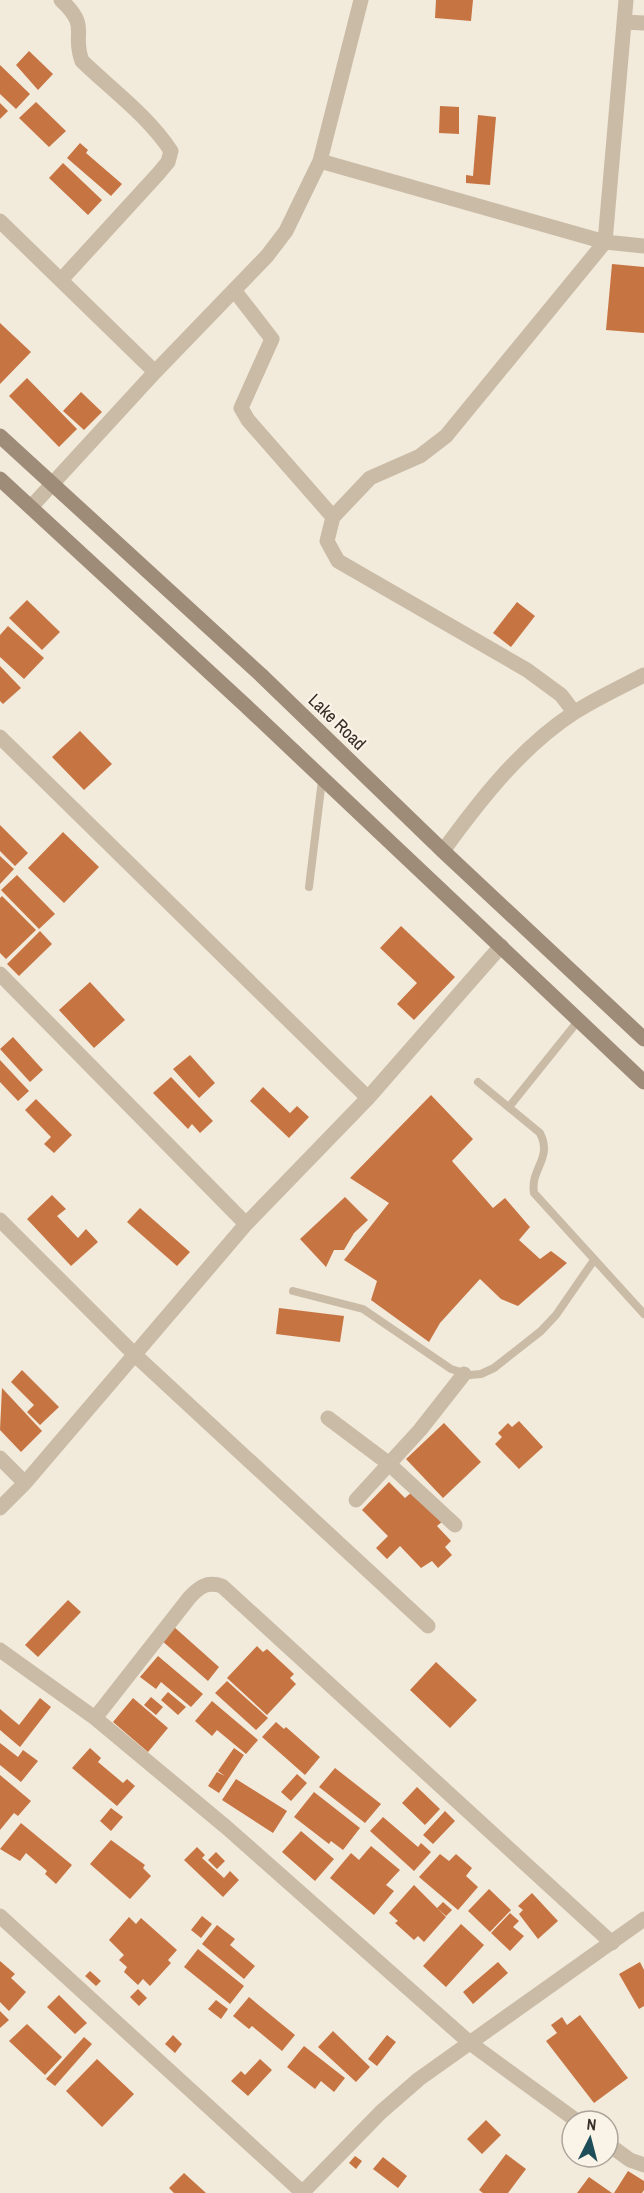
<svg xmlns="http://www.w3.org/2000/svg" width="644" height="2193" font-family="'Archivo Narrow',sans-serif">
	<rect width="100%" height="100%" fill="#f2eadb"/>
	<!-- building -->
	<path fill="#c77443" d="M436 0H473L471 21 435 18Z
		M29 51 53 74 38 90 16 65Z
		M0 65 30 94 16 109 0 94Z
		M36 102 66 131 49 147 19 118Z
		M0 103 8 111 0 119Z
		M440 106 459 107V134L439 133Z
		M478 115 496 117 490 185 466 183V175L473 176Z
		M80 143 88 150 86 153 122 184 111 196 67 158Z
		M63 163 102 200 88 215 49 178Z
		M612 264 644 267V333L606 330Z
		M0 323 31 352 0 384Z
		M27 378 77 429 59 447 9 396Z
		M81 392 102 412 84 430 63 411Z
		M27 600 60 632 42 650 9 618Z
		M517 602 535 616 511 647 493 633Z
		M8 626 44 658 24 679 0 657V635Z
		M0 666 21 688 3 704 0 701Z
		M80 731 112 764 84 790 52 757Z
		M0 825 28 853 15 866 0 851Z
		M63 832 99 867 64 903 28 868Z
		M0 856 14 869 0 884Z
		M17 875 55 914 39 929 1 890Z
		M2 896 36 930 6 959 0 953V898Z
		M401 926 455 977 414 1020 397 1004 417 983 380 948Z
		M40 931 52 944 19 976 7 964Z
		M90 982 125 1020 94 1048 59 1010Z
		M13 1037 43 1070 30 1082 0 1049Z
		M190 1055 215 1083 199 1098 173 1069Z
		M0 1060 29 1091 18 1101 0 1082Z
		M171 1077 213 1121 200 1133 192 1124 188 1129 153 1093Z
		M263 1087 290 1113 297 1106 309 1117 289 1138 250 1101Z
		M431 1095 473 1139 452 1161 493 1208 505 1198 530 1227 519 1240 540 1259 551 1251 567 1263 518 1306 501 1299 480 1279 440 1323 429 1342 371 1300 377 1281 344 1260 389 1203 350 1178Z
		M36 1099 72 1135 54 1153 44 1144 51 1137 25 1110Z
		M52 1195 66 1209 57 1216 78 1238 86 1229 98 1242 71 1266 27 1219Z
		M345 1197 368 1220 354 1233 344 1250H334L326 1267 300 1239Z
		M140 1208 190 1252 177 1266 127 1222Z
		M279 1308 344 1316 340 1342 276 1334Z
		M22 1370 59 1407 40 1425 27 1412 34 1405 11 1382Z
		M2 1388 42 1431 21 1452 0 1430Z
		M519 1421 543 1447 519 1469 495 1444 502 1437 498 1433 508 1423 512 1427Z
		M444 1423 481 1462 443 1498 406 1459Z
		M389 1482 405 1498 413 1491 443 1521 437 1526 451 1541 445 1547 452 1555 438 1568 432 1561 421 1568 400 1546 387 1559 376 1548 388 1536 362 1510Z
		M68 1600 81 1612 38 1657 25 1645Z
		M173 1626 219 1667 208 1681 161 1640Z
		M257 1646 263 1652 267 1649 294 1674 290 1678 296 1684 267 1715 227 1678Z
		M158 1656 203 1694 191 1707 161 1682 156 1689 140 1677Z
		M436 1662 477 1700 450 1728 410 1690Z
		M227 1681 268 1718 256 1730 215 1693Z
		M168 1692 186 1707 178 1715 161 1700Z
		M151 1697 163 1707 156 1715 144 1705Z
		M40 1698 51 1707 20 1747 0 1730V1709L19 1725Z
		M133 1698 168 1728 148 1752 113 1722Z
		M212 1701 258 1740 246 1754 217 1730 212 1736 195 1721Z
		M276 1722 284 1729 286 1727 320 1757 305 1775 262 1737Z
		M0 1743 18 1757 23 1750 38 1761 21 1782 0 1765Z
		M90 1748 101 1758 98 1762 123 1783 127 1779 135 1786 117 1806 72 1768Z
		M234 1748 244 1755 219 1793 208 1786 217 1772 225 1776 218 1771Z
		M335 1768 381 1804 365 1823 319 1787Z
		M297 1774 307 1783 291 1801 281 1792Z
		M0 1775 31 1801 18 1816 14 1813 0 1830Z
		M236 1779 287 1811 273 1833 222 1800Z
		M417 1787 440 1809 425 1825 402 1803Z
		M314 1792 360 1828 343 1850 331 1841 329 1844 294 1817Z
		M111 1808 123 1817 111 1831 100 1821Z
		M445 1811 455 1821 433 1844 423 1835Z
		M383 1817 418 1847 421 1843 431 1852 414 1871 370 1831Z
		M21 1823 72 1865 56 1884 45 1874 47 1871 26 1853 20 1861 0 1849Z
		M301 1831 334 1859 315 1881 282 1852Z
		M111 1840 145 1865 143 1868 151 1876 130 1899 90 1864Z
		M371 1846 400 1870 386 1885 394 1891 374 1915 330 1878 351 1853 359 1860Z
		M197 1847 205 1855 202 1858 224 1878 230 1871 239 1880 223 1897 184 1860Z
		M216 1852 225 1861 217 1869 208 1860Z
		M440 1854 449 1861 456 1854 472 1868 466 1876 478 1887 458 1910 419 1877Z
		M414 1885 446 1917 424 1942 418 1936 414 1940 395 1923 398 1921 389 1913Z
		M489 1889 511 1910 490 1932 468 1911Z
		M532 1893 558 1921 538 1939 519 1914 523 1910 518 1906Z
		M443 1902 452 1910 446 1916 437 1908Z
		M510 1913 519 1921 513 1927 524 1936 510 1951 491 1933Z
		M202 1916 212 1924 201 1938 191 1930Z
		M129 1917 136 1924 141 1918 177 1950 168 1960 171 1963 150 1986 143 1979 138 1985 124 1972 127 1967 119 1960 124 1955 109 1940Z
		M461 1924 484 1945 446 1987 423 1966Z
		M217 1925 235 1939 230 1945 255 1966 244 1979 202 1944Z
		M198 1949 244 1986 230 2004 184 1967Z
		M0 1961 15 1974 11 1978 26 1992 9 2011 0 2002Z
		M498 1962 508 1973 473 2004 463 1992Z
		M640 1962 644 1970V2006L639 2009 619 1974Z
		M90 1971 101 1981 96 1986 85 1976Z
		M138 1989 147 1998 139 2006 130 1997Z
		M59 1995 87 2023 75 2034 47 2007Z
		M249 1997 295 2035 282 2051 252 2026 249 2029 233 2016Z
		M216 2000 228 2009 221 2019 208 2009Z
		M0 2011 9 2020 0 2028Z
		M580 2015 628 2078 594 2103 546 2041 557 2033 551 2025 562 2017 567 2025Z
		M27 2024 62 2057 45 2075 9 2041Z
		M333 2031 370 2067 356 2082 318 2047Z
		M173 2035 182 2044 175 2053 165 2044Z
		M387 2035 396 2042 377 2066 368 2059Z
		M84 2037 92 2044 55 2086 46 2079Z
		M304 2046 345 2078 334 2092 321 2081 315 2089 287 2067Z
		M97 2059 134 2094 102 2127 66 2091Z
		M260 2059 272 2070 248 2096 231 2081 241 2071 245 2075Z
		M486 2120 501 2135 482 2154 467 2139Z
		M506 2154 526 2169 508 2193H483L479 2190Z
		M355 2156 362 2161 356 2169 349 2163Z
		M383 2157 407 2176 398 2188 373 2169Z
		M628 2171 644 2181V2190L642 2193H614Z
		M184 2173 206 2193H174L169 2188Z
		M589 2177 612 2193H577Z"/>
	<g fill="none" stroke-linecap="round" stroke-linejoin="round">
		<!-- service -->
		<path stroke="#cabba6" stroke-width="8" d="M309 887 322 780
			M478 1082 540 1133C553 1159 530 1168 534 1193L644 1314
			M509 1107 578 1021
			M293 1291 363 1309 451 1369 470 1375 481 1374 494 1368 541 1331 556 1315 594 1260"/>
		<!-- minor -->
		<path stroke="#cabba6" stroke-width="15" d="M624 22 644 23
			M320 161 605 242 626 0
			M0 221 155 372 31 507
			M61 280 158 174 168 162 171 151C148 116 112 90 82 61 71 32 91 28 61 0
			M234 290 272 339 241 408 248 420 333 517
			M155 372 267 256 286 231 320 161 361 0
			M574 712 561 695 527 670 338 561 327 541 333 517 370 478 420 456 446 436 605 242 644 246
			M0 737 368 1098
			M443 851C480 800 521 747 575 712 597 698 621 687 644 675
			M0 974 246 1224
			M0 1220 135 1355 428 1626
			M328 1418 388 1463 455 1525
			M0 1458 25 1483
			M356 1500 420 1430 464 1374
			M0 1508 25 1483 246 1224 368 1098 501 946
			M0 1650 95 1718 226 1827 470 2043 577 2121
			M95 1718 189 1598C199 1587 207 1581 222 1586L612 1943
			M0 1916 303 2193
			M608 2144 630 2160 644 2165"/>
		<!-- tertiary -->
		<path stroke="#cabba6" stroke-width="15" d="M302 2193 381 2112 419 2079 644 1919"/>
		<!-- secondary -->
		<path stroke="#9e8b78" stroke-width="15" d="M0 436 261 675 443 851 644 1039
			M0 479 246 706 644 1082"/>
	</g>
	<g text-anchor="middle" stroke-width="4.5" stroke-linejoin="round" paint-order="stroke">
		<!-- street labels -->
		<g font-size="18" fill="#362e27" stroke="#faf3e7">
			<text transform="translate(337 722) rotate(44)" y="6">Lake Road</text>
		</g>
	</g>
	<!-- north arrow -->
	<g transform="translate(590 2139) rotate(6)"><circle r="28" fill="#faf3e7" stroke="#aca49a" stroke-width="1.5"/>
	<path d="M0-4.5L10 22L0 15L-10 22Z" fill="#1c4d58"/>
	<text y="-9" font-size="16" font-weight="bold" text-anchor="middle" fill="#362e27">N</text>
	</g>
</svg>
